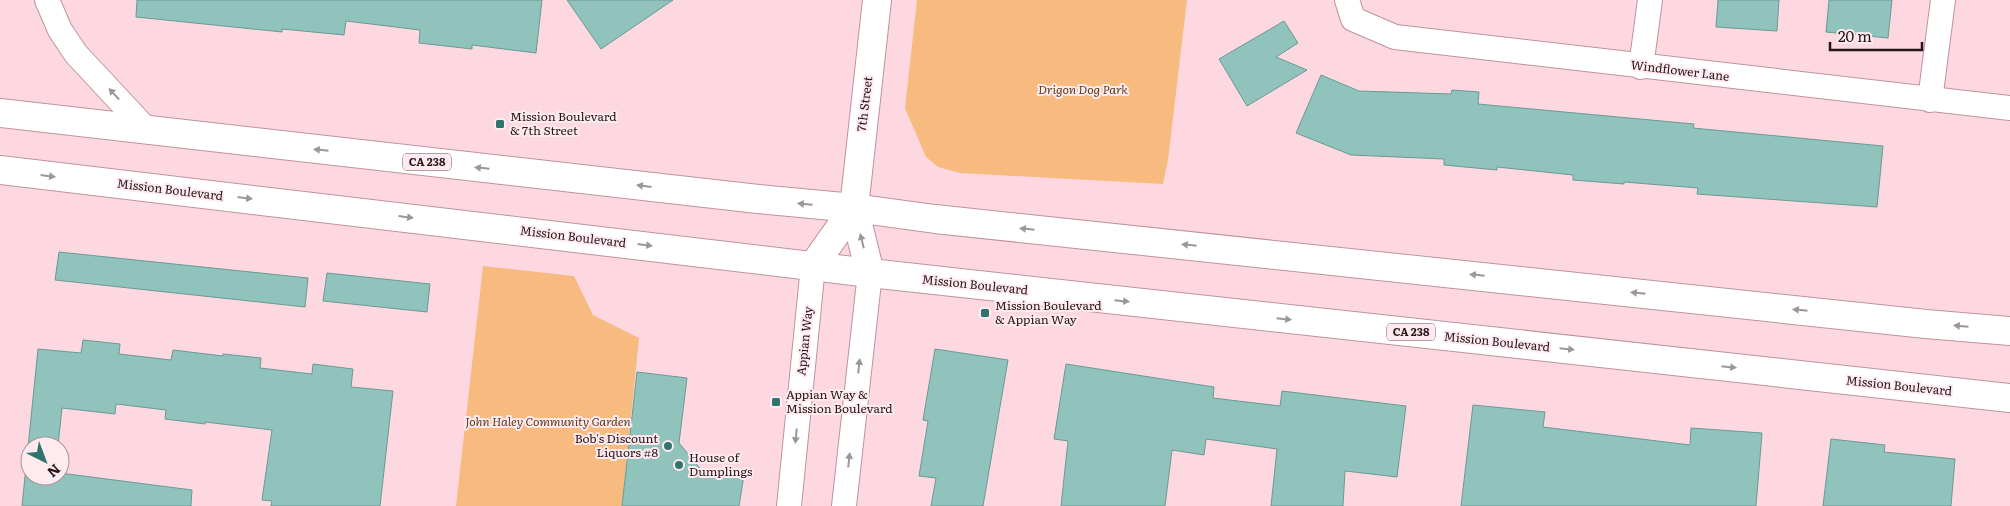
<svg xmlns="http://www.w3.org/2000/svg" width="2010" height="506" font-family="Literata,serif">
	<rect width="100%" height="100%" fill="#fed8e0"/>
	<!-- green -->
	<path fill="#f7bb80" d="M917 0H1187L1168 160 1163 184 960 173 938 167 926 157 905 108Z
		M483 266 574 276 593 315 639 338 622 506H456Z"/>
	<!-- building -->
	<path fill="#90c3bb" stroke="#699a94" d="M137 0H542L536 53 472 45V49L419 43 420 30 346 21 344 35 282 29V32L136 17Z
		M567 0H673L601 49Z
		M1718 0H1779L1777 31 1716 27Z
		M1829 0H1892L1888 38 1826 32Z
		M1284 21 1298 43 1276 57 1307 70 1247 106 1219 59Z
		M1321 75 1359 91 1451 94 1452 90 1479 92 1478 104 1694 124 1693 128 1883 146 1877 207 1697 194 1698 188 1624 182V184L1573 180V175L1497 167V170L1444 165V159L1351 155 1296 133Z
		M59 252 308 278 305 307 55 280Z
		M327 273 430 284 427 312 323 301Z
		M83 340 120 344 119 354 171 360 173 350 223 356V354L261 358 260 368 312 374 313 364 353 369 351 387 393 391 380 506H271L272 501 262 500 272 430 205 422V424L165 419 166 410 116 404 115 414 62 408 58 446H30V476H60V473L192 490 191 506H22L38 349 81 353Z
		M935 349 1008 360 983 506H931L936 478 919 476 928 421 923 420Z
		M1066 364 1214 387 1213 398 1280 406 1282 391 1406 406 1397 477 1345 471 1343 506H1271L1277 449 1206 439 1204 455 1172 450 1165 506H1061L1068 441 1054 439Z
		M637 372 687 378 679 443 703 472 744 475 739 506H622Z
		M1473 405 1545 412 1543 427 1690 445 1691 428 1762 433 1756 506H1461Z
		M1831 439 1885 445 1884 452 1955 459 1951 506H1823Z"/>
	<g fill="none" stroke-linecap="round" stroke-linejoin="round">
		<!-- minor casing -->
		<g stroke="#bf939c" stroke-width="26">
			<path id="minor" d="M47 0 60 30 76 54 147 130
				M1347 0 1353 19 1395 37 2010 108
				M1641 67 1650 0
				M1930 100 1943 0
				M789 506 813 266
				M844 506 870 273"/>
		</g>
		<!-- tertiary casing -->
		<g stroke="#bf939c" stroke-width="30">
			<path id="tertiary" d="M813 266 854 208
				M870 273 854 208 877 0"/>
		</g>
		<!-- primary casing -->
		<g stroke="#bf939c" stroke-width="30">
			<path id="primary" d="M0 113 758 199 854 208 935 219 1926 324 2010 331
				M0 170 870 273 2010 398"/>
		</g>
		<!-- minor -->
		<use href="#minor" stroke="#fff" stroke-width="24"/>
		<!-- tertiary -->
		<use href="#tertiary" stroke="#fff" stroke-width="28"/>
		<!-- primary -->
		<use href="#primary" stroke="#fff" stroke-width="28"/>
	</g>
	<!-- one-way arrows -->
	<defs><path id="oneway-solid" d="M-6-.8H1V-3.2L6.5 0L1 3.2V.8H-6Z" transform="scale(1.25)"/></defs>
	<g fill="#9d9698">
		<use href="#oneway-solid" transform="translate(114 94) rotate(-133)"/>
		<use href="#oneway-solid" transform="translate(321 150) rotate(-174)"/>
		<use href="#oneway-solid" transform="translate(482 168) rotate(-174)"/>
		<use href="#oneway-solid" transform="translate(48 176) rotate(7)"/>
		<use href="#oneway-solid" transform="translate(644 186) rotate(-173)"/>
		<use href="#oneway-solid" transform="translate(245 198) rotate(7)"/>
		<use href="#oneway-solid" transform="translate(805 204) rotate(-175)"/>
		<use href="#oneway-solid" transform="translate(406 217) rotate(7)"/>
		<use href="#oneway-solid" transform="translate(1027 229) rotate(-174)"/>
		<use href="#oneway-solid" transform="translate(862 241) rotate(-104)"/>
		<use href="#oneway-solid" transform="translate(645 245) rotate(7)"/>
		<use href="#oneway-solid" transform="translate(1189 245) rotate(-174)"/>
		<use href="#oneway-solid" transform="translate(1477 275) rotate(-174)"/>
		<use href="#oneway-solid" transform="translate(1638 293) rotate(-174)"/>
		<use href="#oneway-solid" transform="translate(1122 301) rotate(6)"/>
		<use href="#oneway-solid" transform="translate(1800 310) rotate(-174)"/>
		<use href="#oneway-solid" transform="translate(1284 319) rotate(6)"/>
		<use href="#oneway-solid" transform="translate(1961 326) rotate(-175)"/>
		<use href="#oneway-solid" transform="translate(1567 349) rotate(6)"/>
		<use href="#oneway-solid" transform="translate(859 366) rotate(-84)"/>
		<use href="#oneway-solid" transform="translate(1729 367) rotate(6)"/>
		<use href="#oneway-solid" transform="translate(796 436) rotate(96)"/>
		<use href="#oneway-solid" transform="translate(849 460) rotate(-84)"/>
	</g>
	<!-- markers -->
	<g fill="#2e756d" stroke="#ffebef" stroke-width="2">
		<rect x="495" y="119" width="10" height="10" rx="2.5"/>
		<rect x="980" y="308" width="10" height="10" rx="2.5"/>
		<rect x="771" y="397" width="10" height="10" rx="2.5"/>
		<circle cx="668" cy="446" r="5"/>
		<circle cx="679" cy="465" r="5"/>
	</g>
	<g text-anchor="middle" stroke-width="4" stroke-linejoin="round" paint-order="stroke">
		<!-- shield labels -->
		<g fill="#ffebef" stroke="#665559" stroke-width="1">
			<rect x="403" y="153.5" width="48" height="17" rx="4"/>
			<rect x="1387" y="323.5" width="48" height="17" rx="4"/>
		</g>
		<g font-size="11" font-weight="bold" fill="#251519">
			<text x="427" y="166">CA 238</text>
			<text x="1411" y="336">CA 238</text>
		</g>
		<!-- street labels -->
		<g font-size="12" fill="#251519" stroke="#ffebef">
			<text transform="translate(1680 71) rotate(7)" y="4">Windflower Lane</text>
			<text transform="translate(865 104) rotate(-83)" y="4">7th Street</text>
			<text transform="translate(170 190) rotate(7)" y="4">Mission Boulevard</text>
			<text transform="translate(573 237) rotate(7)" y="4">Mission Boulevard</text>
			<text transform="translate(975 285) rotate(6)" y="4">Mission Boulevard</text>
			<text transform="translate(805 341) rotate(-84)" y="4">Appian Way</text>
			<text transform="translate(1497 342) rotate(6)" y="4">Mission Boulevard</text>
			<text transform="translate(1899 386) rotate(6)" y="4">Mission Boulevard</text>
		</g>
		<!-- park labels -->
		<g font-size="12" font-style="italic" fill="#5b3c1c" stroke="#ffebef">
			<text x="1083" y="94">Drigon Dog Park</text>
			<text x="548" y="426">John Haley Community Garden</text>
		</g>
		<!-- poi labels -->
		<g font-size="12" fill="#251519" stroke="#ffebef" text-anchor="start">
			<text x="510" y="121">Mission Boulevard<tspan x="510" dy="14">&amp; 7th Street</tspan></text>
			<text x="995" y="310">Mission Boulevard<tspan x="995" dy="14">&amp; Appian Way</tspan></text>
			<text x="786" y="399">Appian Way &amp;<tspan x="786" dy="14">Mission Boulevard</tspan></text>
			<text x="658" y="443" text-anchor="end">Bob's Discount<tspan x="658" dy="14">Liquors #8</tspan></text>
			<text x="689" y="462">House of<tspan x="689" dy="14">Dumplings</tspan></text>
		</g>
	</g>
	<!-- north arrow -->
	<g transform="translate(45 461) rotate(138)"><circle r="24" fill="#ffebef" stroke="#a89599"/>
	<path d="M0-4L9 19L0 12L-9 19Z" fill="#2e756d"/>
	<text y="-8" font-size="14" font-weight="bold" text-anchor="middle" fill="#251519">N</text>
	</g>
	<!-- scale -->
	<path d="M1830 42v8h92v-8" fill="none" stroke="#251519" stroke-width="2.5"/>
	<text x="1838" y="42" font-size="15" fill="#251519" stroke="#ffebef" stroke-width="4" paint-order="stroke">20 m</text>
</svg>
